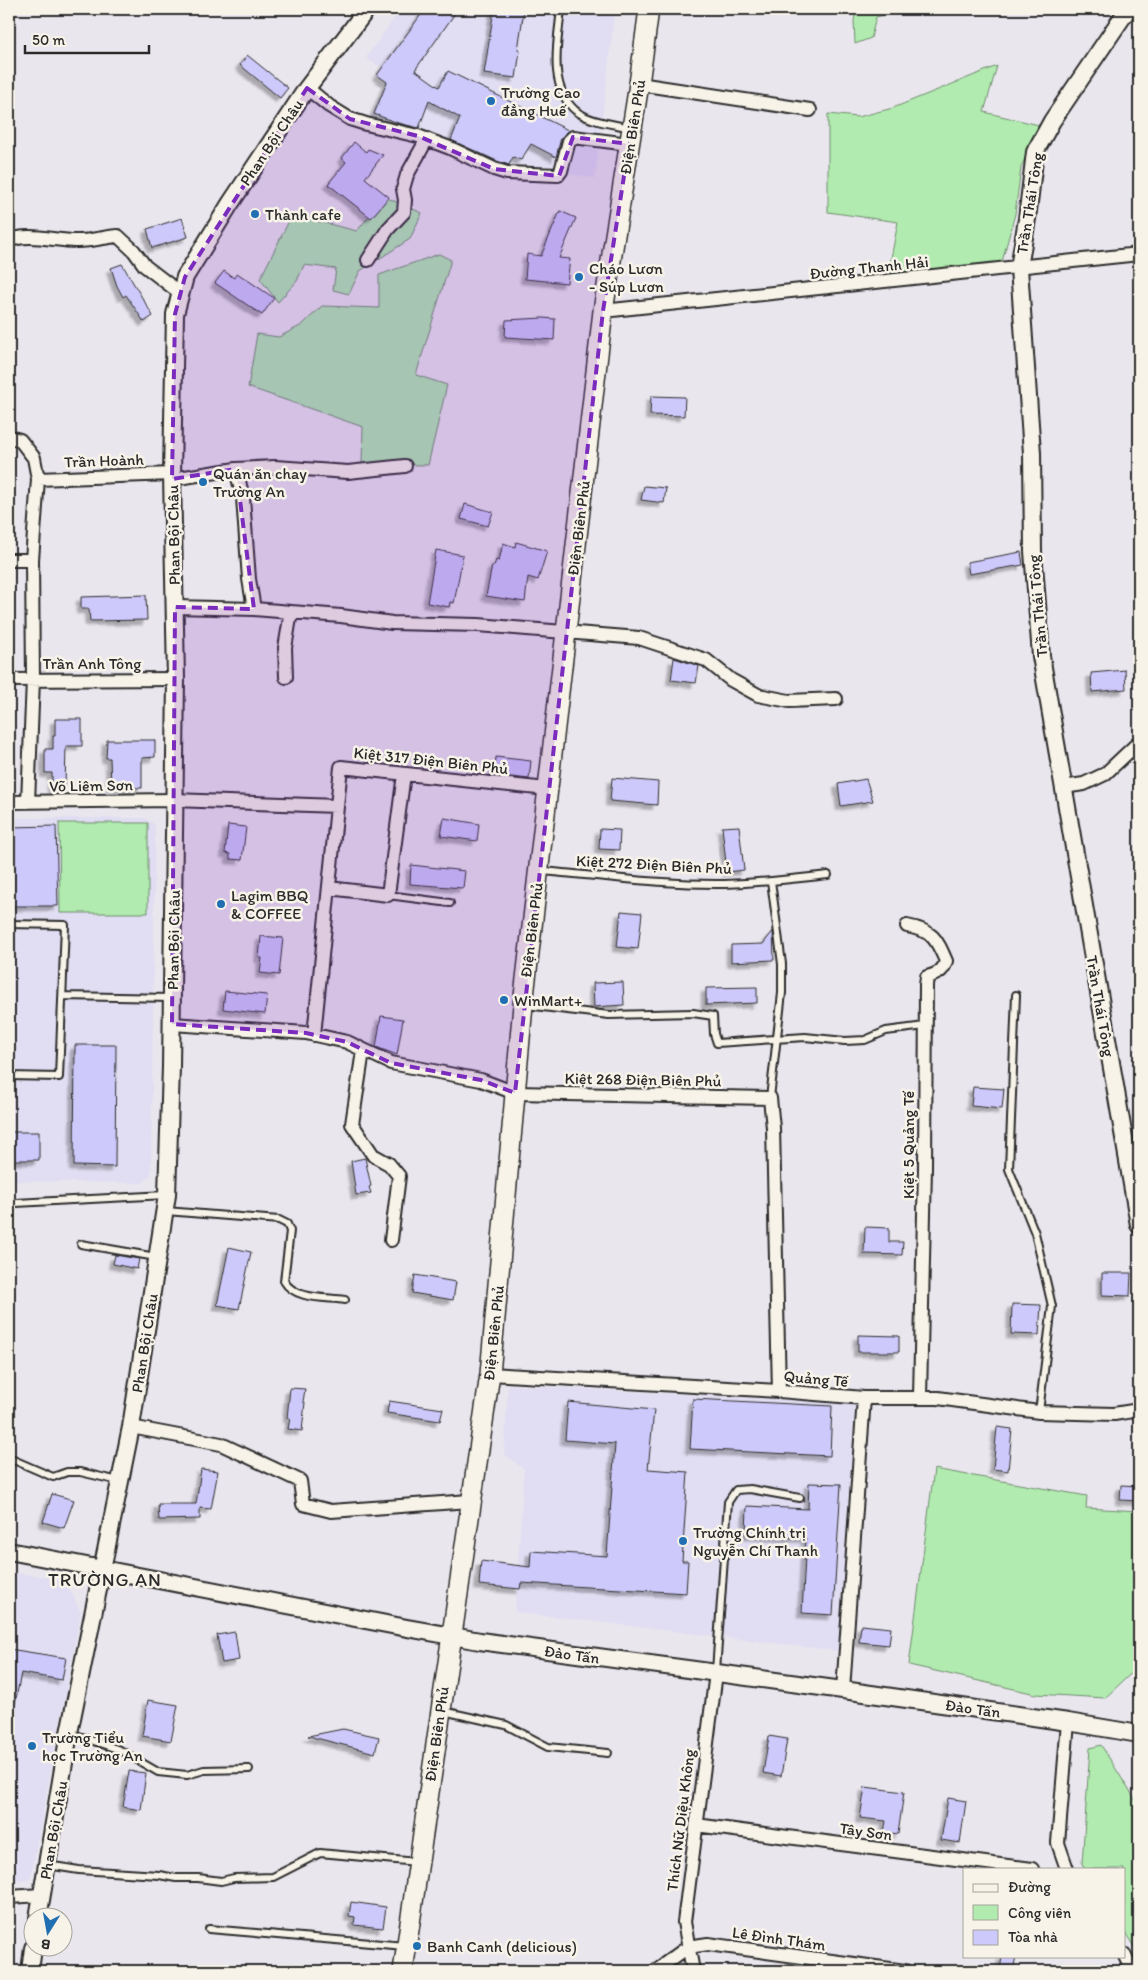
<svg xmlns="http://www.w3.org/2000/svg" width="1148" height="1980" font-family="Itim,sans-serif">
	<defs>
		<filter id="shadow"><feDropShadow dx="-4.5" dy="4.5" stdDeviation="1" flood-color="#0004"/></filter>
	</defs>
	<rect width="100%" height="100%" fill="#eae6ee"/>
	<filter id="ink" filterUnits="userSpaceOnUse"><feTurbulence type="fractalNoise" baseFrequency=".02" numOctaves="2"/><feDisplacementMap in="SourceGraphic" scale="10" xChannelSelector="R" yChannelSelector="G"/><feConvolveMatrix kernelMatrix="1 2 1 2 8 2 1 2 1" color-interpolation-filters="sRGB"/></filter>
	<g filter="url(#ink)">
		<!-- built -->
		<path fill="#e1ddf2" d="M401 9H615L595 178 518 166 511 170 370 121 386 82 377 75 382 68 366 58Z
			M9 818H145L155 825 151 1175 142 1183 9 1181Z
			M508 1385 855 1404 838 1651 515 1612 524 1469 504 1454Z
			M9 1572 64 1579 81 1612 30 1880 9 1881Z"/>
		<!-- green -->
		<path fill="#b1ebaf" stroke="#6e8b6d" d="M856 9H905V10L876 17 871 38 855 44 854 21Z
			M997 66 984 112 1039 125 1021 168 1015 214 1000 269 887 279 898 222 828 212V114L858 117 893 108Z
			M385 197 422 213 410 239 360 271 349 294 333 290 336 269 304 265 297 281 278 302 260 279 292 215 357 231Z
			M439 254 451 260 416 375 447 385 428 465 362 464 363 427 248 387 257 334 279 337 302 325 322 306 379 308V275Z
			M59 823H148V913H60Z
			M934 1469 1087 1496 1086 1508 1139 1511V1666L1105 1698 1036 1694 909 1665Z
			M1101 1745 1139 1806V1955L1124 1931V1869H1085L1082 1864 1090 1748Z"/>
		<!-- building -->
		<path fill="#cdc9fb" stroke="#2b2b2b" filter="url(#shadow)" d="M425 9H458L415 70 439 87 448 71 568 130 561 138 556 157 531 144 521 160 513 157 509 165 497 161 451 140 460 118 429 101 419 128 398 123 374 114 387 82 377 75Z
			M494 9H524L518 50 520 51 516 78 484 74Z
			M247 55 288 88 280 98 240 65Z
			M354 142 366 152 368 149 383 155 365 178 389 197 371 218 328 184 346 162 342 158Z
			M560 211 576 218 559 258 570 259 567 283 525 279 527 254 541 256Z
			M182 218 188 237 152 248 147 229Z
			M122 264 153 316 144 322 126 295 123 297 117 286 111 268Z
			M224 271 234 278 237 273 274 298 262 315 215 283Z
			M543 318 555 319 554 340 505 337 506 320Z
			M651 396 685 397 684 416 650 415Z
			M644 486 666 488 664 503 641 500Z
			M465 504 493 512 488 526 461 519Z
			M516 542 547 551 538 580 528 577 525 602 486 596 492 566H494L496 560 499 561 503 543 515 547Z
			M436 550 463 555 454 603 450 602 449 607 427 603Z
			M1021 552 1023 565 969 574 967 562Z
			M146 595 147 620 90 621 89 609H81V597Z
			M674 658 699 666 696 683 671 680Z
			M1125 670 1126 689 1092 692 1091 673Z
			M55 719H82V746H66L65 788H52V773H45V749H53V736H55Z
			M107 740H155V757L142 758V788L111 787 110 758H106Z
			M496 757 531 761 529 779 494 775Z
			M612 778 658 782 657 805 610 801Z
			M866 779 873 801 841 806 838 784Z
			M444 818 479 824 477 841 441 836Z
			M228 825 246 827 242 860 230 859V854L225 853Z
			M56 826 58 906H9V827Z
			M739 826 744 870 727 872 722 827Z
			M600 829 620 830 619 850 599 849Z
			M411 865 465 871 463 888 410 884Z
			M621 911 642 913 638 949 617 947Z
			M773 931 774 960 731 962V945L763 944Z
			M261 936 283 938 279 975 260 973 262 958H259Z
			M623 982 624 1005 594 1007 593 983Z
			M757 987V1003L706 1005V988Z
			M225 991 267 995 265 1014 223 1009Z
			M381 1016 403 1019 397 1055 376 1047Z
			M75 1045H116L115 1167 74 1166Z
			M973 1087 1004 1089 1002 1109 971 1106Z
			M9 1132H39V1160H9Z
			M365 1158 371 1186 369 1187 371 1193 356 1195 351 1161Z
			M865 1227 889 1228V1242H903L902 1255 864 1254Z
			M229 1247 251 1252 239 1309 217 1305Z
			M115 1255 139 1259 137 1269 113 1264Z
			M1102 1273H1131L1130 1296 1102 1295Z
			M415 1275 456 1282 453 1300 412 1293Z
			M1012 1304 1041 1305 1039 1335 1011 1334Z
			M858 1335 899 1336V1352H858Z
			M290 1388 305 1389 303 1402H305L302 1431 288 1429 290 1418H287Z
			M693 1399 832 1406 830 1456 690 1449Z
			M389 1401 443 1409 440 1421 387 1413Z
			M568 1402 654 1410 648 1469 688 1472 682 1561H688L686 1593 521 1583 520 1589 479 1585 481 1561 530 1567 531 1551 607 1556 615 1444 565 1440Z
			M997 1427 1012 1429 1008 1471 993 1469Z
			M201 1469 218 1471 211 1509 200 1508V1519L159 1520 158 1504H196Z
			M809 1483 841 1484 833 1615 802 1613 806 1538 746 1535 747 1506 808 1509Z
			M1121 1485 1139 1486V1501L1120 1500Z
			M52 1494 74 1500 64 1528 43 1522Z
			M861 1625 891 1628 889 1645 859 1642Z
			M235 1632 239 1660 222 1663 217 1635Z
			M9 1649 66 1658 62 1680 21 1673 15 1704H9Z
			M148 1700 178 1705 171 1741 142 1736Z
			M343 1729 379 1737 375 1753 308 1736Z
			M769 1736 787 1739 781 1776 763 1773Z
			M129 1771 146 1773 141 1810 123 1807Z
			M865 1787 904 1792 898 1834 884 1832 886 1821 860 1818Z
			M948 1798 966 1801 960 1843 941 1840Z
			M351 1902 386 1907 383 1928 354 1925 355 1917 349 1916Z
			M1002 1956H1016L1013 1971H1000Z"/>
		<g fill="none" stroke-linecap="round" stroke-linejoin="round">
			<!-- service casing -->
			<g stroke="#2b2b2b" stroke-width="10">
				<path id="service" d="M561 9C558 40 547 87 576 111 590 122 614 124 631 128
					M1130 751 1139 759
					M541 871C602 876 664 885 725 884 760 883 794 879 828 875
					M388 895 450 903
					M9 924 65 925 59 1077 9 1076
					M1016 995 1009 1169 1035 1233 1052 1306 1039 1412
					M63 996 171 998
					M526 1005 609 1015 693 1013 713 1016 714 1034 717 1043 805 1037 845 1041 865 1040 886 1031 925 1026
					M770 1098 782 993V964L771 881
					M16 1203 166 1195
					M166 1211 279 1220 287 1224 290 1231 284 1281C295 1300 325 1297 345 1300
					M81 1244 156 1257
					M9 1458 53 1477 67 1472H80L119 1481
					M716 1671 728 1502 736 1490 750 1489 800 1498
					M443 1711 506 1725 548 1747 608 1753
					M70 1733 120 1750 158 1772 187 1775 204 1770 249 1769
					M47 1865 79 1870 159 1875 176 1878H198L221 1881 234 1878 273 1877 320 1853 417 1862
					M209 1929 405 1946"/>
			</g>
			<!-- minor casing -->
			<g stroke="#2b2b2b" stroke-width="16">
				<path id="minor" d="M639 84 810 110
					M307 88 329 106 350 119 366 124 418 136 450 148 494 169 507 173 558 175 561 171 569 141 573 137 629 144
					M9 241C26 232 56 241 75 241 89 242 104 237 118 236L134 251 145 266 180 293
					M368 260 388 229 404 212 405 200 403 189 407 175 427 139
					M603 311 1139 254
					M9 437 20 440 34 458 38 479 32 560 33 680 28 802
					M236 469 243 498 249 579 254 609
					M38 479 172 474
					M172 479 236 469 275 467 348 472 405 466
					M9 560H32
					M175 607 254 609 341 616 392 623 478 625 639 638 706 660 731 680 758 695 789 701 836 699
					M286 677 285 648 291 612
					M9 680 176 679
					M1063 787 1084 784 1105 774 1139 742
					M9 802 174 800 337 806
					M329 888 388 895 404 774
					M907 926C933 931 936 938 946 961 943 972 937 974 927 977L926 985 925 1168 920 1397
					M172 1024 306 1033 347 1042 391 1063 481 1080 515 1093 770 1098 773 1128 779 1391
					M314 1035 341 767 547 789
					M363 1051 352 1124 373 1155 389 1164 399 1176 391 1240
					M490 1374 779 1391 864 1398H938L1039 1412 1114 1414 1139 1410
					M131 1427 221 1444 300 1481 303 1504 331 1511 470 1501
					M843 1690 864 1398
					M696 1825 1032 1869
					M1067 1869 1058 1843 1068 1722
					M9 1897 42 1895
					M1124 1954 1132 1971
					M655 1971 688 1947 708 1944 905 1971
					M693 1971 684 1922 716 1673"/>
			</g>
			<!-- tertiary casing -->
			<g stroke="#2b2b2b" stroke-width="20">
				<path id="tertiary" d="M1128 9 1052 121 1035 152 1027 219 1019 268 1032 453 1033 551 1041 656 1139 1225
					M9 1551 407 1628 480 1641 843 1690 1068 1722 1139 1734
					M38 1918 69 1733 131 1427 167 1195 171 1067 176 679 172 474 175 314 185 277 230 204 307 88 367 9
					M30 1971 33 1948"/>
			</g>
			<!-- secondary casing -->
			<g stroke="#2b2b2b" stroke-width="22">
				<path id="secondary" d="M403 1971 490 1374 523 1005 603 311 639 84 649 9"/>
			</g>
			<!-- service -->
			<use href="#service" stroke="#f7f3e8" stroke-width="6"/>
			<!-- minor -->
			<use href="#minor" stroke="#f7f3e8" stroke-width="12"/>
			<!-- tertiary -->
			<use href="#tertiary" stroke="#f7f3e8" stroke-width="16"/>
			<!-- secondary -->
			<use href="#secondary" stroke="#f7f3e8" stroke-width="19"/>
		</g>
	</g>
	<!-- marked area -->
	<path fill="#7b2cbf" fill-opacity="0.2" stroke="#7b2cbf" stroke-width="4" stroke-dasharray="10 6" stroke-linejoin="round" d="M307 88 350 119 418 136 494 169 559 176 573 137 629 144 603 311 515 1093 481 1080 391 1063 347 1042 306 1033 172 1024 175 607 254 609 236 469 172 479 175 314 185 277Z"/>
	<!-- markers -->
	<g fill="#1f6fb2" stroke="#f7f3e8" stroke-width="2">
		<circle cx="491" cy="101" r="5"/>
		<circle cx="255" cy="214" r="5"/>
		<circle cx="579" cy="277" r="5"/>
		<circle cx="203" cy="482" r="5"/>
		<circle cx="221" cy="904" r="5"/>
		<circle cx="504" cy="1000" r="5"/>
		<circle cx="683" cy="1541" r="5"/>
		<circle cx="32" cy="1746" r="5"/>
		<circle cx="417" cy="1946" r="5"/>
	</g>
	<g text-anchor="middle" stroke-width="5" stroke-linejoin="round" paint-order="stroke">
		<!-- poi labels -->
		<g font-size="16" fill="#2b2b2b" stroke="#f7f3e8" text-anchor="start">
			<text x="501" y="98">Trường Cao<tspan x="501" dy="18">đẳng Huế</tspan></text>
			<text x="265" y="220">Thành cafe</text>
			<text x="589" y="274">Cháo Lươn<tspan x="589" dy="18">- Súp Lươn</tspan></text>
			<text x="213" y="479">Quán ăn chay<tspan x="213" dy="18">Trường An</tspan></text>
			<text x="231" y="901">Lagim BBQ<tspan x="231" dy="18">&amp; COFFEE</tspan></text>
			<text x="514" y="1006">WinMart+</text>
			<text x="693" y="1538">Trường Chính trị<tspan x="693" dy="18">Nguyễn Chí Thanh</tspan></text>
			<text x="42" y="1743">Trường Tiểu<tspan x="42" dy="18">học Trường An</tspan></text>
			<text x="427" y="1952">Banh Canh (delicious)</text>
		</g>
		<!-- street labels -->
		<g font-size="16" fill="#2b2b2b" stroke="#f7f3e8">
			<text transform="translate(632 127) rotate(-81)" y="6">Điện Biên Phủ</text>
			<text transform="translate(271 142) rotate(-56)" y="6">Phan Bội Châu</text>
			<text transform="translate(1029 203) rotate(-81)" y="6">Trần Thái Tông</text>
			<text transform="translate(869 267) rotate(-6)" y="6">Đường Thanh Hải</text>
			<text transform="translate(104 460) rotate(-2)" y="6">Trần Hoành</text>
			<text transform="translate(578 528) rotate(-83)" y="6">Điện Biên Phủ</text>
			<text transform="translate(173 535) rotate(-91)" y="6">Phan Bội Châu</text>
			<text transform="translate(1037 606) rotate(-95)" y="6">Trần Thái Tông</text>
			<text x="92" y="669">Trần Anh Tông</text>
			<text transform="translate(431 760) rotate(6)" y="6">Kiệt 317 Điện Biên Phủ</text>
			<text transform="translate(91 785) rotate(-1)" y="6">Võ Liêm Sơn</text>
			<text transform="translate(654 864) rotate(3)" y="6">Kiệt 272 Điện Biên Phủ</text>
			<text transform="translate(531 930) rotate(-83)" y="6">Điện Biên Phủ</text>
			<text transform="translate(173 940) rotate(-89)" y="6">Phan Bội Châu</text>
			<text transform="translate(1101 1006) rotate(80)" y="6">Trần Thái Tông</text>
			<text transform="translate(643 1079) rotate(1)" y="6">Kiệt 268 Điện Biên Phủ</text>
			<text transform="translate(908 1145) rotate(-90)" y="6">Kiệt 5 Quảng Tế</text>
			<text transform="translate(493 1333) rotate(-84)" y="6">Điện Biên Phủ</text>
			<text transform="translate(144 1343) rotate(-81)" y="6">Phan Bội Châu</text>
			<text transform="translate(816 1378) rotate(5)" y="6">Quảng Tế</text>
			<text transform="translate(572 1654) rotate(8)" y="6">Đào Tấn</text>
			<text transform="translate(973 1708) rotate(8)" y="6">Đào Tấn</text>
			<text transform="translate(436 1734) rotate(-82)" y="6">Điện Biên Phủ</text>
			<text transform="translate(680 1820) rotate(-83)" y="6">Thích Nữ Diệu Không</text>
			<text transform="translate(53 1830) rotate(-80)" y="6">Phan Bội Châu</text>
			<text transform="translate(866 1831) rotate(8)" y="6">Tây Sơn</text>
			<text transform="translate(779 1938) rotate(8)" y="6">Lê Đình Thám</text>
		</g>
		<!-- quarter labels -->
		<g font-size="19" letter-spacing="1" fill="#2b2b2b" stroke="#f7f3e8">
			<text x="105" y="1586">TRƯỜNG AN</text>
		</g>
	</g>
	<!-- margin -->
	<rect width="1148" height="1980" fill="none" stroke="#f7f3e8" stroke-width="30"/>
	<rect x="15" y="15" width="1118" height="1950" fill="none" stroke="#2b2b2b" stroke-width="2" filter="url(#ink)"/>
	<!-- legend -->
	<rect x="963" y="1868" width="162" height="90" fill="#f7f3e8" stroke="#a5a39c"/>
	<rect x="973" y="1884" width="25" height="8" fill="#f7f3e8" stroke="#a5a39c"/>
	<text x="1008" y="1892" font-size="15" fill="#2b2b2b">Đường</text>
	<rect x="973" y="1905" width="25" height="15" fill="#b1ebaf" stroke="#a5a39c"/>
	<text x="1008" y="1918" font-size="15" fill="#2b2b2b">Công viên</text>
	<rect x="973" y="1930" width="25" height="15" fill="#cdc9fb" stroke="#a5a39c"/>
	<text x="1008" y="1942" font-size="15" fill="#2b2b2b">Tòa nhà</text>
	<!-- north arrow -->
	<g transform="translate(48 1932) rotate(191)"><circle r="24" fill="#f7f3e8" stroke="#a5a39c"/>
	<path d="M0-4L9 19L0 12L-9 19Z" fill="#1f6fb2"/>
	<text y="-8" font-size="14" font-weight="bold" text-anchor="middle" fill="#2b2b2b">B</text>
	</g>
	<!-- scale -->
	<path d="M25 45v8h124v-8" fill="none" stroke="#2b2b2b" stroke-width="2.5"/>
	<text x="32" y="45" font-size="15" fill="#2b2b2b" stroke="#f7f3e8" stroke-width="4" paint-order="stroke">50 m</text>
</svg>
